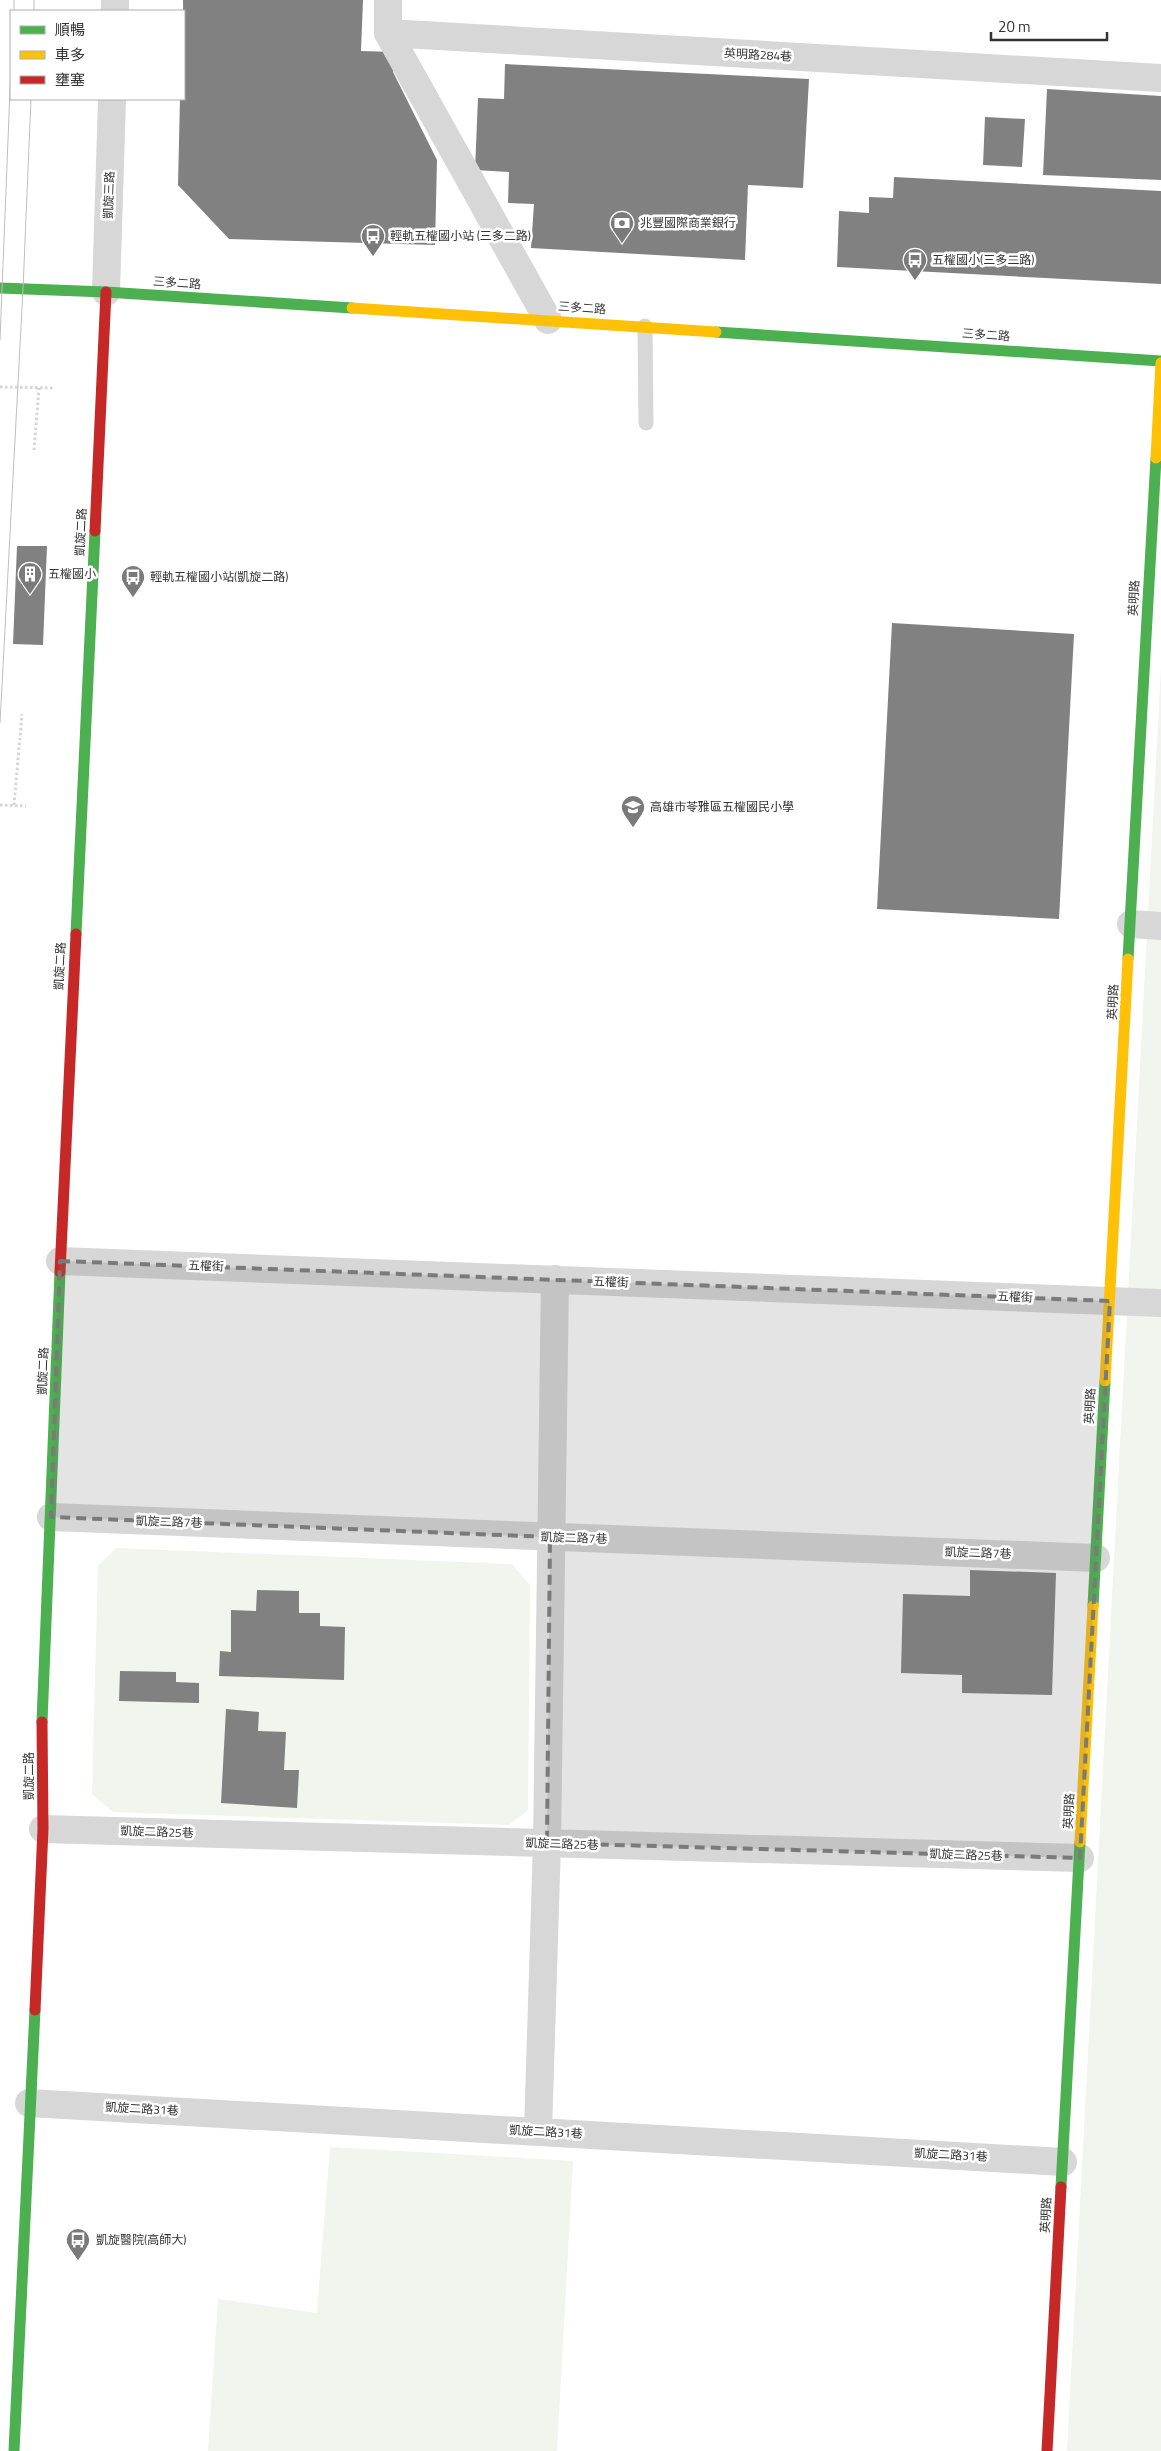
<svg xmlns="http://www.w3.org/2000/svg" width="1161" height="2451" font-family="'Titillium Web','Noto Sans TC',sans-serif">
	<rect width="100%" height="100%" fill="#fff"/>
	<!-- green -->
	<path fill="#f1f5ed" d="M1161 667V2451H1067Z
		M116 1548 512 1564 530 1585 528 1810 509 1825 113 1812 92 1794 98 1566Z
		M330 2147 573 2161 557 2451H208L218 2299 317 2313Z"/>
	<!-- building -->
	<path fill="#818181" d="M183 0H363L361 51 393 52V72L437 160 435 245 229 239 178 185 180 99H184Z
		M505 64 809 79 803 188 748 185 745 260 531 248 534 204 508 203 509 172 475 170 478 98 504 99Z
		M1047 89 1161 96V180L1043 175Z
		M985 117 1025 119 1022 167 983 165Z
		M894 177 1161 191V284L837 267 839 211 869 213V197L893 198Z
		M17 546H47L43 645 13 644Z
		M892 623 1074 634 1059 919 877 909Z
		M970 1570 1056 1573 1052 1695 962 1693V1675L901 1673 903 1594 970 1596Z
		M257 1590 299 1591V1613H320V1626L345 1627 344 1680 219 1676 220 1651 231 1652V1610L256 1611Z
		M120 1671 176 1672V1682L199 1683V1703L119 1701Z
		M226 1709 259 1712 258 1731 286 1732 284 1770H299L297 1808 221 1803Z"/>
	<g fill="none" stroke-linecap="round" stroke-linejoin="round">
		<!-- path -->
		<path stroke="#d6d6d6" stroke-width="3" stroke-dasharray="2.5 2.5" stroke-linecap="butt" d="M0 387 54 388
			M34 450 39 388
			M0 805 26 806
			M14 805 22 714"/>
		<!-- lane -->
		<path stroke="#d7d7d7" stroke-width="15" d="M645 326 646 423"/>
		<!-- street -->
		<path stroke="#d7d7d7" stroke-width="28" d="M388 0V33L1161 78
			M115 11V0
			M388 33 548 320
			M106 292 112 99
			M1131 924 1161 926
			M60 1261 1161 1303
			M51 1517 1096 1558
			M43 1829 1080 1858
			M29 2103 1063 2162
			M538 2131 547 1843 555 1279"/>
		<!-- fast -->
		<path stroke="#4caf50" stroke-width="11" d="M0 288 106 292 352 308
			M716 332 1161 361
			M76 934 95 531
			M1128 959 1156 458
			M1093 1606 1105 1381
			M42 1722 60 1272
			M1061 2187 1080 1842
			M14 2451 35 2010"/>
		<!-- slow -->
		<path stroke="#ffc107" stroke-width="11" d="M352 308 716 332
			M1156 458 1161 363
			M1105 1381 1128 959
			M1080 1842 1093 1606"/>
		<!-- jam -->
		<path stroke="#c62828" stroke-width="11" d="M95 531 106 292
			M60 1272 76 934
			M35 2010 43 1829 42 1722
			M1047 2451 1061 2187"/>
		<!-- tram -->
		<path stroke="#bebebe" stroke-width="1" d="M14 11V0
			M34 11V0
			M0 340 11 65
			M0 723 23 289 31 99"/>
	</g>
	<!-- marked area -->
	<path fill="#7a7a7a" fill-opacity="0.2" stroke="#7a7a7a" stroke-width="4" stroke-dasharray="10 6" stroke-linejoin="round" d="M60 1261 1110 1301 1080 1858 547 1843 550 1537 51 1517Z"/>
	<!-- icons -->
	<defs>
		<g id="bank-pin" transform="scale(1.25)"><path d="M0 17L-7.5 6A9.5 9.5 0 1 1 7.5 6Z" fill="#7a7a7a" stroke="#fff"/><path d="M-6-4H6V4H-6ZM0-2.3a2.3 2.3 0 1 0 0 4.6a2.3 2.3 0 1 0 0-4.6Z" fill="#fff"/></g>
		<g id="bus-pin" transform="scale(1.25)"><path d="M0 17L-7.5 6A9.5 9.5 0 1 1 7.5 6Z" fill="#7a7a7a" stroke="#fff"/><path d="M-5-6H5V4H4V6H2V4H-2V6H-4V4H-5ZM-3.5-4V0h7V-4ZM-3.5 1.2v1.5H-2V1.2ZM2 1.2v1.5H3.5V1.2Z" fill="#fff"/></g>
		<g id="building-pin" transform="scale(1.25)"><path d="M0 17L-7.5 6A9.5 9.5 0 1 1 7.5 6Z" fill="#7a7a7a" stroke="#fff"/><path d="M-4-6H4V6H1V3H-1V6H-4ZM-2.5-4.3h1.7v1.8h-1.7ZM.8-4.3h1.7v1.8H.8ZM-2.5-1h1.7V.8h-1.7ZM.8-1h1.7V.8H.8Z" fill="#fff"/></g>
		<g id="school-pin" transform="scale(1.25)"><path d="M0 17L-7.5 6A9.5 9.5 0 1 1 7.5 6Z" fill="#7a7a7a" stroke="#fff"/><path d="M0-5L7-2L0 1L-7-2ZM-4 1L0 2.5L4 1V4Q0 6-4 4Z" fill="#fff"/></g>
	</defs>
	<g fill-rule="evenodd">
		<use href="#bank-pin" x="622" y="223"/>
		<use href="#bus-pin" x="373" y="236"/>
		<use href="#bus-pin" x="915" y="260"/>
		<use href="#building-pin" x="30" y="574"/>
		<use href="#bus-pin" x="133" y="577"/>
		<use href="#school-pin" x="633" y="807"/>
		<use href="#bus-pin" x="78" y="2240"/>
	</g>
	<g text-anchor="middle" stroke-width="5" stroke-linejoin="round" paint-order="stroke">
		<!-- street labels -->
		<g font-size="12" fill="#333" stroke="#fff">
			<text transform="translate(758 55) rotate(3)" y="4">英明路284巷</text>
			<text transform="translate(109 195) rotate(-88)" y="4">凱旋三路</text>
			<text transform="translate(177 283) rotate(4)" y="4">三多二路</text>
			<text transform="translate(582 308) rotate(4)" y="4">三多二路</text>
			<text transform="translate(986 335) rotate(4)" y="4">三多二路</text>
			<text transform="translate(81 532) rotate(-87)" y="4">凱旋二路</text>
			<text transform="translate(1134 598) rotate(-87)" y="4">英明路</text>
			<text transform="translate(60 966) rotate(-87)" y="4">凱旋二路</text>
			<text transform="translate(1113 1002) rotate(-87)" y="4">英明路</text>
			<text transform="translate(206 1266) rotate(2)" y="4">五權街</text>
			<text transform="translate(611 1282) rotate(2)" y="4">五權街</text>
			<text transform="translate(1015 1297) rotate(2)" y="4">五權街</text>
			<text transform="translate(43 1371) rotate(-88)" y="4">凱旋二路</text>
			<text transform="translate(1090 1406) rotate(-87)" y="4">英明路</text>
			<text transform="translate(169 1522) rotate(2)" y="4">凱旋二路7巷</text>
			<text transform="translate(574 1538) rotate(2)" y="4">凱旋二路7巷</text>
			<text transform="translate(978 1553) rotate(2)" y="4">凱旋二路7巷</text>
			<text transform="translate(29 1776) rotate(-90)" y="4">凱旋二路</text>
			<text transform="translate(1069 1811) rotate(-87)" y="4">英明路</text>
			<text transform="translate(157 1832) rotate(2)" y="4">凱旋二路25巷</text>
			<text transform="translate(562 1844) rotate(2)" y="4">凱旋二路25巷</text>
			<text transform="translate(966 1855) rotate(2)" y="4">凱旋二路25巷</text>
			<text transform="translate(142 2109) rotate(3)" y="4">凱旋二路31巷</text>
			<text transform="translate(546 2132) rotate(3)" y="4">凱旋二路31巷</text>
			<text transform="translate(951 2155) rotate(3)" y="4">凱旋二路31巷</text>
			<text transform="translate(1046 2215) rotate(-87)" y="4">英明路</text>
		</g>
		<!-- poi labels -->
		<g font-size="12" fill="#333" stroke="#fff" text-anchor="start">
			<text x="640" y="227">兆豐國際商業銀行</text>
			<text x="390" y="240">輕軌五權國小站 (三多二路)</text>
			<text x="932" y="264">五權國小(三多二路)</text>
			<text x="48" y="578">五權國小</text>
			<text x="150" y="581">輕軌五權國小站(凱旋二路)</text>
			<text x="650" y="811">高雄市苓雅區五權國民小學</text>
			<text x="96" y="2244">凱旋醫院(高師大)</text>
		</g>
	</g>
	<!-- legend -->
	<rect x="10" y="10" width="175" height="90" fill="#ffffff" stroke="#adadad"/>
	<rect x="20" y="26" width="25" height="8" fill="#4caf50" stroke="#adadad"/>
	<text x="55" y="35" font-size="15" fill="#333333">順暢</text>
	<rect x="20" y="51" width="25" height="8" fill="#ffc107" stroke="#adadad"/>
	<text x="55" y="60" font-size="15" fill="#333333">車多</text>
	<rect x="20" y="76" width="25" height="8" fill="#c62828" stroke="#adadad"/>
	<text x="55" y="85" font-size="15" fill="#333333">壅塞</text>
	<!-- scale -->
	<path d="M991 32v8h116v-8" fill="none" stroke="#333333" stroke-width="2.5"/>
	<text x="998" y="32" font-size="15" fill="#333333" stroke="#ffffff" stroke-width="4" paint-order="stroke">20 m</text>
</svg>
